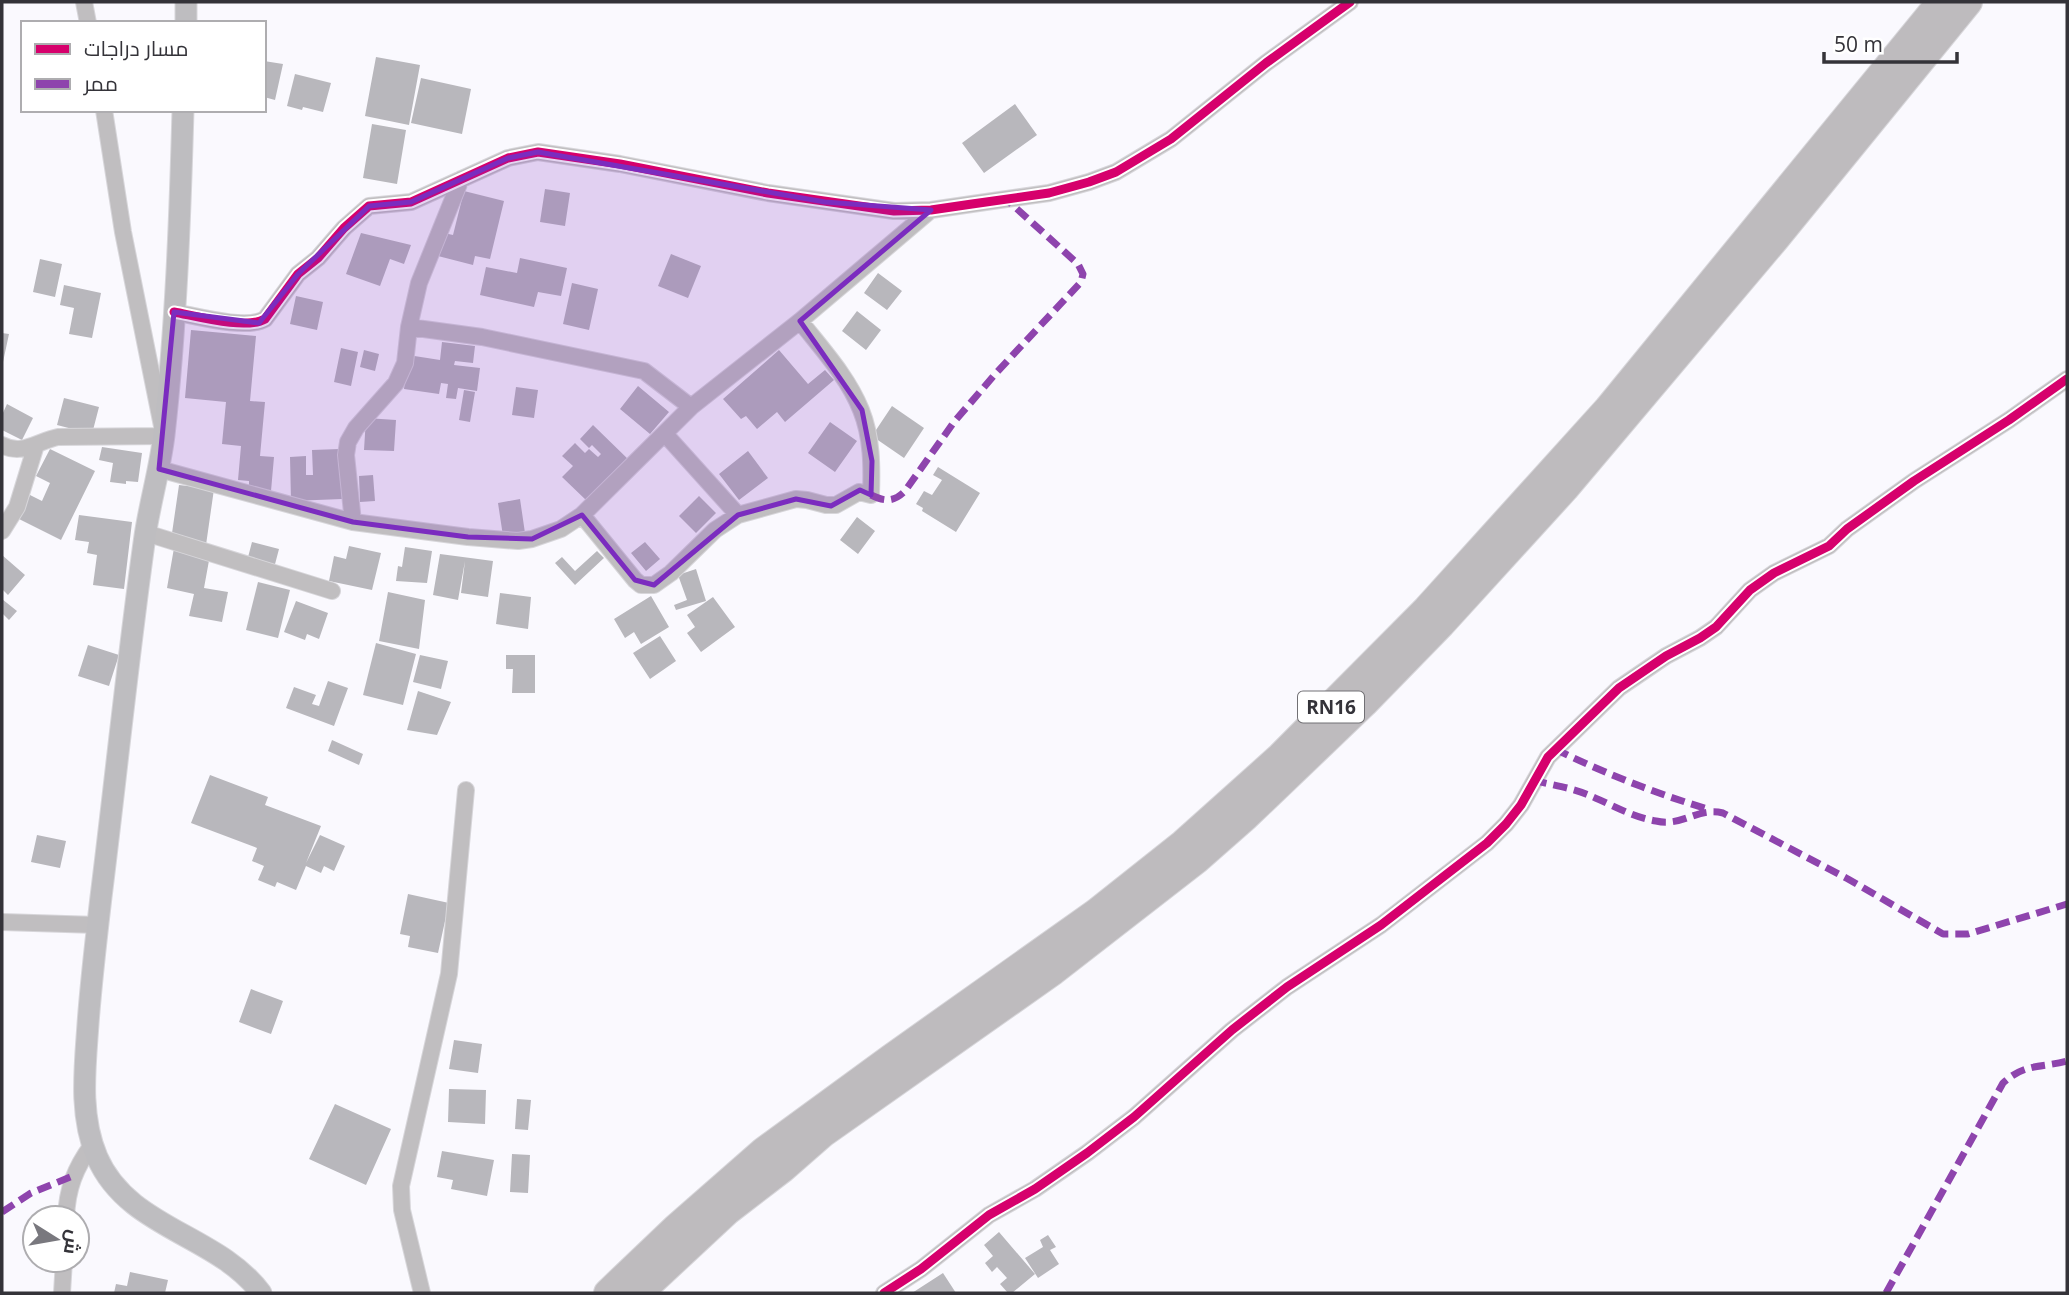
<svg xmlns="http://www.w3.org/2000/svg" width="2069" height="1295" font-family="'Open Sans',Cairo,sans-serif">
	<rect width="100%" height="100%" fill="#faf9fe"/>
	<!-- building -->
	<path fill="#b8b7bc" d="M376 57 420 65 409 125 365 116Z
		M264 61 283 64 275 100 264 97Z
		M295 74 331 83 323 112 303 107 302 110 287 106Z
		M421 78 471 89 462 134 411 123Z
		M1015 104 1037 135 984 173 962 143Z
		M372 124 406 130 397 184 363 178Z
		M545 189 570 193 565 226 540 222Z
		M464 191 504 201 490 259 475 256 473 265 438 256 444 233 453 235Z
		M361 233 411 245 404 264 390 259 380 286 346 274Z
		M671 254 701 266 688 298 658 286Z
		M520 258 567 268 561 296 538 292 534 307 480 295 486 267 517 273Z
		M40 259 62 264 55 297 33 292Z
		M878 273 902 291 887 310 864 293Z
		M572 283 598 289 589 330 563 324Z
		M64 285 101 293 92 338 69 334 74 308 60 305Z
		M296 296 323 302 317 330 290 324Z
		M857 311 881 330 866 350 842 331Z
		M191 330 256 336 250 401 265 402 260 456 274 457 271 491 249 489V481L238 480 241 446 222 444 226 402 185 398Z
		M2 333 9 334 3 362H2Z
		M442 342 475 346 473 363 455 361 454 365 480 368 477 391 458 388 456 399 446 398 448 384 441 383 439 394 404 389 408 355 440 360Z
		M341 348 358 352 351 386 334 382Z
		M364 350 379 354 375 371 360 367Z
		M779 350 808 384 825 370 834 380 785 422 777 412 757 429 746 416 741 419 723 399Z
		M638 386 669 412 650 434 620 409Z
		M516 387 538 390 534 418 512 415Z
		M464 390 475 392 470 422 459 420Z
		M64 398 99 407 92 434 57 425Z
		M7 404 33 418 22 440 2 430V415Z
		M892 406 924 428 904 458 872 436Z
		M366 418 396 420 394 451 364 450Z
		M830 422 857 441 835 472 808 453Z
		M593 425 631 462 587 501 562 477 573 466 562 456 575 443 585 453 589 449 598 457 601 454 592 445 589 448 580 439Z
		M102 447 142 453 138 482 126 481V484L110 482 113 463 99 460Z
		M50 449 95 471 61 540 19 519 30 495 42 501 50 483 36 476Z
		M340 449 342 499 291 501 290 457 306 456V475H313L312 450Z
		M748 451 768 478 739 500 719 474Z
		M938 467 980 493 956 532 922 511 923 508 916 504 924 491 932 495 942 480 933 475Z
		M373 475 375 501 360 502 359 476Z
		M179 485 214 489 206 545 171 540Z
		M699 496 716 513 696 533 679 516Z
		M520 499 525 533 503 536 498 503Z
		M79 515 132 522 124 589 93 585 97 555 87 553 89 542 75 540Z
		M857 517 875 531 858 554 840 540Z
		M252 542 279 549 274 568 247 561Z
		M645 542 660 559 646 571 631 553Z
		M349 546 381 553 372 590 329 581 334 556 346 559Z
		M405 547 432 551 427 583 396 581 398 566 402 567Z
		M174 548 210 555 204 588 228 592 222 622 189 616 194 594 167 588Z
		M597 551 604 558 575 585 555 563 562 557 575 571Z
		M440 554 493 561 488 597 461 593 465 561 458 600 433 595Z
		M2 555 25 575 8 595 2 589Z
		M696 569 706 601 676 610 674 605 687 600 678 575Z
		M258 582 290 590 278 638 246 630Z
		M388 592 425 600 419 649 379 641Z
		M500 593 531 597 528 629 496 624Z
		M651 596 669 627 641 644 634 632 625 638 614 619Z
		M713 597 735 627 701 652 687 633 695 627 687 615Z
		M2 599 17 611 9 620 2 613Z
		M296 601 328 613 319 639 307 634 305 640 284 632Z
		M660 636 676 661 650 679 633 653Z
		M376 643 416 654 403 705 363 695Z
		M88 645 119 655 109 686 78 676Z
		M420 655 448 661 441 689 413 682Z
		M506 655H535V693H512L513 669H506Z
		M328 681 348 688 334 726 286 708 294 687 316 695 312 704 319 706Z
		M418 691 451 702 437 735 407 730Z
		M332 740 363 754 359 765 328 751Z
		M210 775 268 797 265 805 321 826 306 863 320 835 345 846 334 871 324 866 321 873 306 866 296 890 277 882 275 887 258 880 264 866 252 861 257 848 191 823Z
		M37 835 66 841 60 868 31 862Z
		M408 894 449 903 438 953 408 947 410 936 400 934Z
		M251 989 283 1001 271 1034 239 1022Z
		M454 1040 482 1044 478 1073 449 1069Z
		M449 1089 486 1090 485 1124 448 1122Z
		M517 1099 531 1100 528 1130 515 1129Z
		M335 1104 391 1129 366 1185 309 1159Z
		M442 1151 494 1160 487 1196 451 1189 453 1180 437 1177Z
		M512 1154 530 1155 528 1193 510 1192Z
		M999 1232 1035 1274 1012 1293H1008L1000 1284 1007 1278 997 1267 992 1272 985 1263 993 1256 984 1245Z
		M1048 1235 1056 1247 1050 1250 1059 1264 1038 1278 1025 1258 1043 1247 1040 1240Z
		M130 1272 168 1280 165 1293H114L116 1284 127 1286Z
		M943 1273 956 1293H912Z"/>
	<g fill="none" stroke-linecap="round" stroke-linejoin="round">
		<!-- street casing -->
		<g stroke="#d7d6da" stroke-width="18">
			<path id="street" d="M84 2 88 23
				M174 312C196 316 246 330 265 319L298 274 318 258 344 228 369 206 411 202 508 158 538 152 620 164 768 193 894 211 931 210 972 204 1049 193 1089 182 1116 172 1171 139 1266 63 1350 2
				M409 327 482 337 644 371 691 407
				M665 434 738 515
				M2 445C22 456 38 441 58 437L164 436 123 232 104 110
				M159 469 353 522 468 537 518 541 532 539 561 529 582 515 691 407 800 321 931 210
				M582 515 635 580 641 585H654L671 573 715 530 738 515 796 499 807 500 826 505H836L859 492 871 495C872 467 872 437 861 410 848 377 822 349 800 321
				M353 522 346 455 348 442 356 428 396 383 405 363 409 327 419 283 461 179
				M2 531 17 507 36 445
				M146 533 332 591
				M2 922 97 925
				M66 1218C67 1189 75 1168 92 1145
				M62 1293 64 1260
				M422 1293 402 1210 401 1186 449 974 466 790
				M884 1293 921 1269 989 1215 1035 1189 1087 1153 1134 1117 1232 1030 1287 987 1381 925 1487 843 1506 824 1521 805 1548 757 1619 688 1666 656 1700 638 1716 627 1750 590 1774 573 1829 546 1847 529 1914 481 2009 420 2067 379"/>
		</g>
		<!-- secondary casing -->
		<g stroke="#d7d6da" stroke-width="23">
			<path id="secondary" d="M186 23V2
				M183 110C180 219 176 328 164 435 160 469 150 502 145 536 128 656 116 777 101 897 96 940 91 982 88 1024 85 1068 79 1115 97 1157 128 1229 217 1234 261 1293"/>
		</g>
		<!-- highway casing -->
		<g stroke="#d7d6da" stroke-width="30">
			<path id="highway" d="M608 1293 675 1229 764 1151 890 1059 1096 913 1183 844 1279 758 1427 609 1608 409 1941 2
				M639 1293 727 1211 783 1168 823 1133 1053 971 1196 860 1246 816 1364 703 1441 624 1565 488 1775 239 1968 2"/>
		</g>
		<!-- street -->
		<use href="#street" stroke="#c0bec0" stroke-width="16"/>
		<!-- secondary -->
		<use href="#secondary" stroke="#bebdc0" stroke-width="21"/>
		<!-- highway -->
		<use href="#highway" stroke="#bebbbe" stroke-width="28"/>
		<!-- quiet -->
		<path stroke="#8e44ad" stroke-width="7" stroke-dasharray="14 7" stroke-linecap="butt" d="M871 495C885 502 894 502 905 491L954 422 997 372 1081 282 1083 274 1078 264 1006 199
			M1555 749C1606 774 1657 794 1711 810
			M1533 780C1550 785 1569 787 1586 794 1609 803 1631 817 1656 821 1683 827 1697 807 1723 813L1848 879 1943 934H1968L2067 904
			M2 1212 31 1193 73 1176
			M1886 1293 2003 1083C2025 1063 2041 1068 2067 1061"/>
		<!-- cycleway casing -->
		<g stroke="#fff" stroke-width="13">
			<path id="cycleway" d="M174 312C196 316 246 330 265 319L298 274 318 258 344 228 369 206 411 202 508 158 538 152 620 164 768 193 894 211 931 210 972 204 1049 193 1089 182 1116 172 1171 139 1266 63 1350 2
				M884 1293 921 1269 989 1215 1035 1189 1087 1153 1134 1117 1232 1030 1287 987 1381 925 1487 843 1506 824 1521 805 1548 757 1619 688 1666 656 1700 638 1716 627 1750 590 1774 573 1829 546 1847 529 1914 481 2009 420 2067 379"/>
		</g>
		<!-- cycleway -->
		<use href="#cycleway" stroke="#d6006c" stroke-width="9"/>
	</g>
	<!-- marked area -->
	<path fill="#7b2cbf" fill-opacity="0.2" stroke="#7b2cbf" stroke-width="5" stroke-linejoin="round" d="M538 152 825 202 931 210 800 321 862 410 872 461 871 495 860 490 831 506 796 499 738 515 654 585 635 580 582 515 532 539 468 537 353 522 159 469 174 312 259 323 298 274 369 206 411 202 508 158Z"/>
	<g text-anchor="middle" stroke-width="6" stroke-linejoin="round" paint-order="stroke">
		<!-- shield labels -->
		<rect fill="#fff" stroke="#717074" stroke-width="2" x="1298" y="691.5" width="66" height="31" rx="5"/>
		<g font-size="19" font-weight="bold" fill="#343339">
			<text x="1331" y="714">RN16</text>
		</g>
	</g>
	<!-- border -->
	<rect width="2069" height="1295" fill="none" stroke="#343339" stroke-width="7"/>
	<!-- legend -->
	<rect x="21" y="21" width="245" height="91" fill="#ffffff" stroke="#aeadb0" stroke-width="2"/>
	<rect x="35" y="44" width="35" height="10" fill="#d6006c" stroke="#aeadb0" stroke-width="2"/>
	<text x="84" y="56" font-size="21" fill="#343339">مسار دراجات</text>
	<rect x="35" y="79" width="35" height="10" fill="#8e44ad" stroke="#aeadb0" stroke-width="2"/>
	<text x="84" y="91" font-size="21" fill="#343339">ممر</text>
	<!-- north arrow -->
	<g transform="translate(56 1239) rotate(101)"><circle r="33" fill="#ffffff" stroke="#aeadb0" stroke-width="2"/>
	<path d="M0-5L12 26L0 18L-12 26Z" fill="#79787e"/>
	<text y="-10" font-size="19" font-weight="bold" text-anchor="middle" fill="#343339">ش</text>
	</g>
	<!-- scale -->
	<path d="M1824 52v10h133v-10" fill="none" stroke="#343339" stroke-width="3.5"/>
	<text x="1834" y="52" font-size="21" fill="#343339" stroke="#ffffff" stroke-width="5" paint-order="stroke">50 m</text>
</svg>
